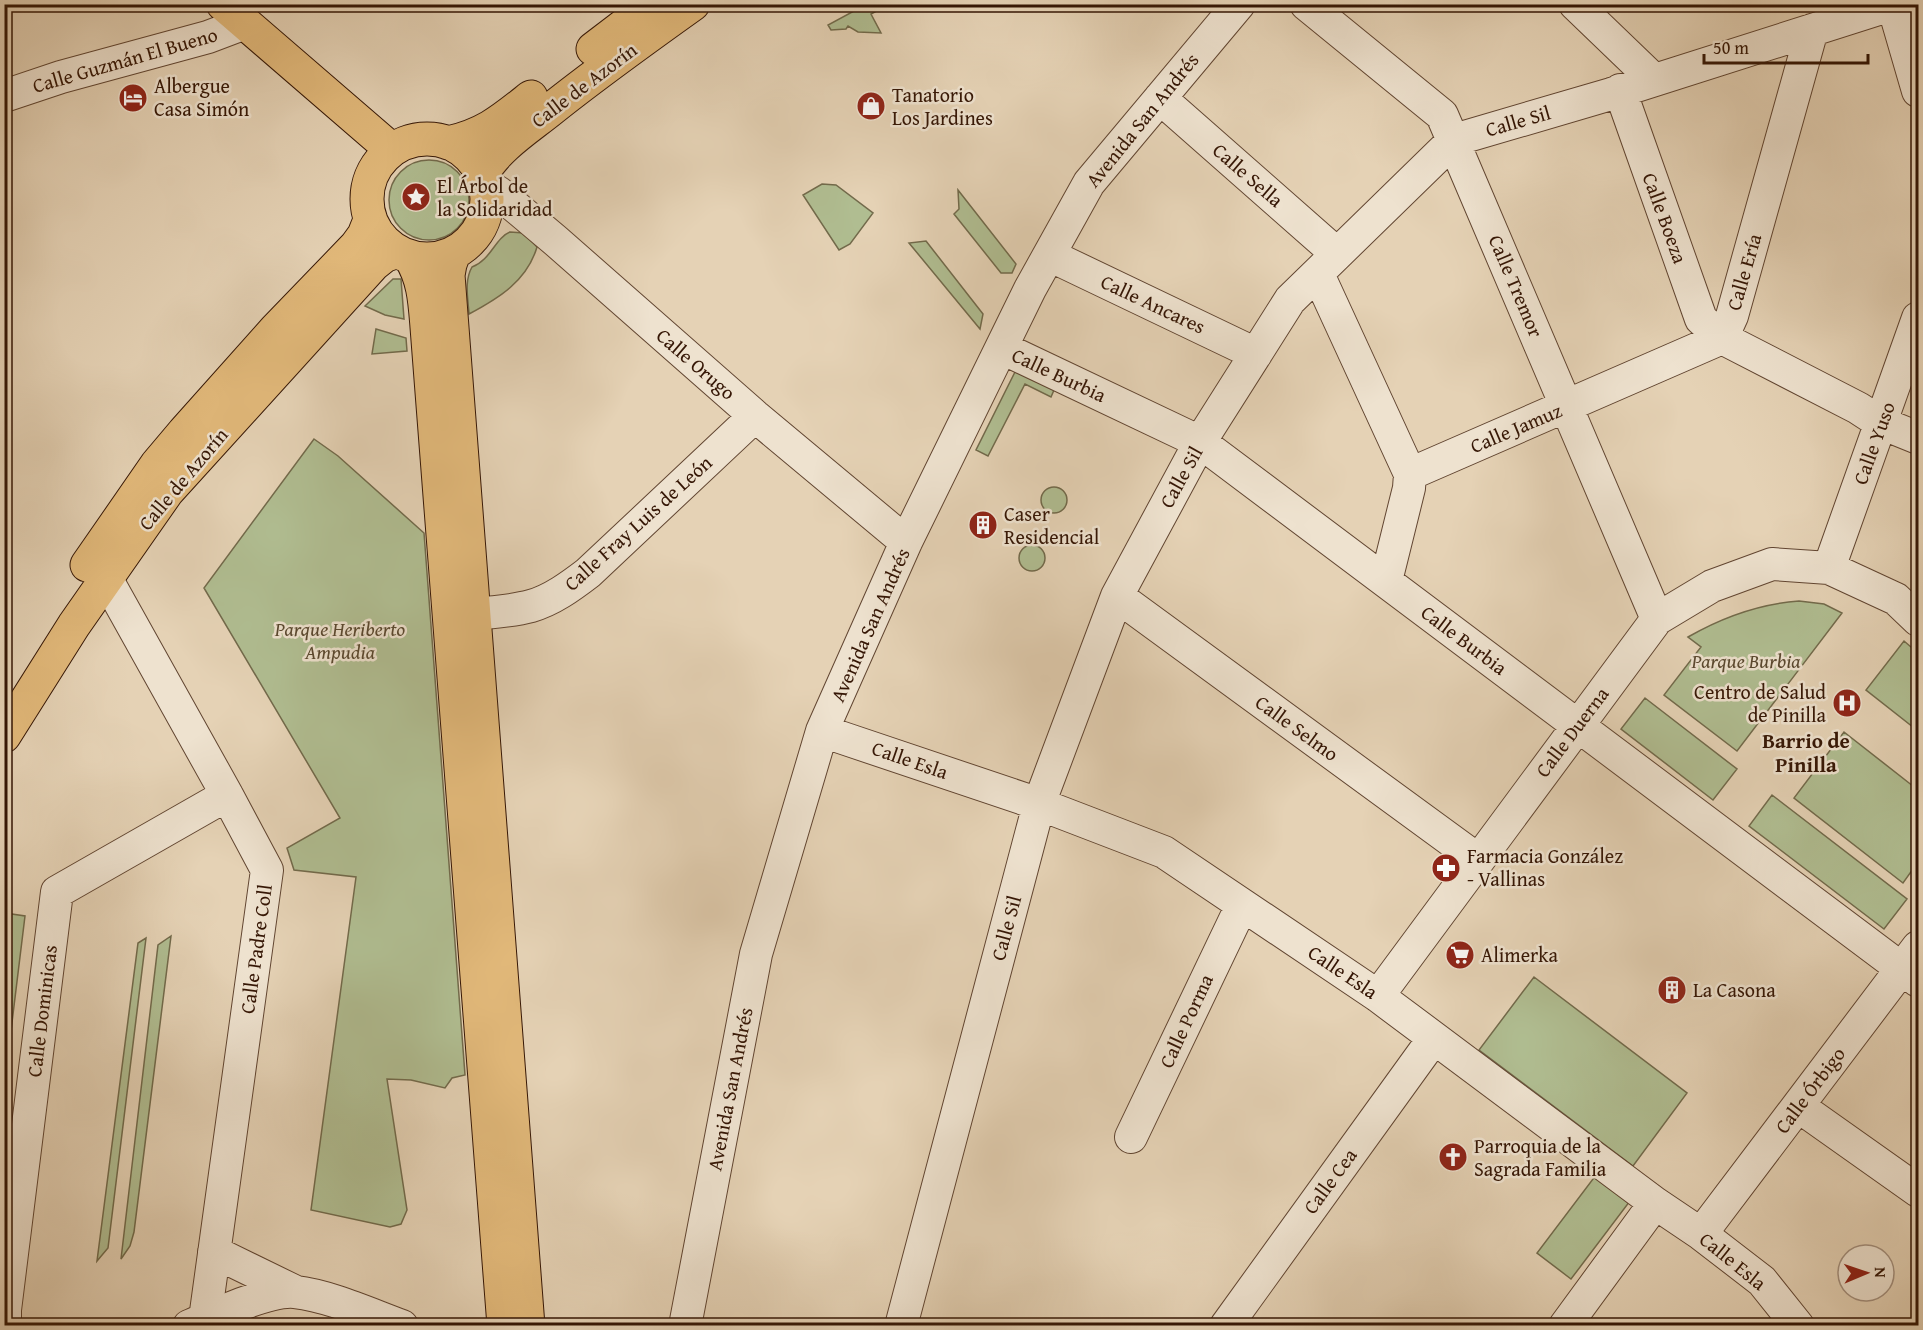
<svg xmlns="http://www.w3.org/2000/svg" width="1923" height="1330" font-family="'Gentium Book Plus',serif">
	<rect width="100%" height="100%" fill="#e5d2b5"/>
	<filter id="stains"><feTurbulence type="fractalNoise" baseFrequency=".00333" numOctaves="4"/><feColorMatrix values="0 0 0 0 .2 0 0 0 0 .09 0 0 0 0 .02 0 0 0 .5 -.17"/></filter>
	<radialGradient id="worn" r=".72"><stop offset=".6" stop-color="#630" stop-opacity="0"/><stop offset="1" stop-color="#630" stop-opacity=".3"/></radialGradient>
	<!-- green -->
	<path fill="#b0bd91" stroke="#726a4b" stroke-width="1.5" d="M865 5 882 8 871 14 881 33 858 32 848 26 846 29 831 30 828 25Z
		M389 200a40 40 0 1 1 80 0a40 40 0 1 1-80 0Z
		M822 184 836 185 873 213 850 244 839 250 803 195Z
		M958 190 1016 264 1012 273H1001L954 214 959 209Z
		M510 232 524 233 537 247C527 281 499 298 469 314 468 298 464 281 472 267 491 260 495 238 510 232Z
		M926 241 983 314 980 329 909 243Z
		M393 279H401L404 319 385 315 365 306Z
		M376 329 406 338 407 351 372 354Z
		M1016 370 1054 390 1051 397 1025 384 988 456 976 450Z
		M314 439 338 456 424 533 465 1075 452 1078 445 1088 411 1080 387 1079 407 1210 401 1224 390 1227 311 1210 356 877 294 870 287 848 340 818 204 588Z
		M1041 500a13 13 0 1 1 26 0a13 13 0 1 1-26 0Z
		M1019 558a13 13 0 1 1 26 0a13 13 0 1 1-26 0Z
		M1799 601 1824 604 1842 613 1737 751 1664 695 1701 647 1688 637C1723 617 1758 604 1799 601Z
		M1904 641 1918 653V731L1866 690Z
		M1645 698 1737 769 1713 800 1621 729Z
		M1844 732 1918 790V862L1903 883 1794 798Z
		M1772 795 1907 899 1884 929 1749 826Z
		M5 913 25 916 9 1047 4 1046Z
		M171 936 134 1232 130 1246 121 1259 158 945Z
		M146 938 108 1248 97 1261 138 943Z
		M1534 977 1687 1093 1633 1166 1479 1050Z
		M1596 1175 1630 1201 1571 1279 1537 1253Z"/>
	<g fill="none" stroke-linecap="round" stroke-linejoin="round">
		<!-- minor casing -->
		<g stroke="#614531" stroke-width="34">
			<path id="minor" d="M1306 4 1442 115 1657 619
				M1575 4 1654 80
				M1893 5 1918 91
				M1620 90 1701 319 1722 338 1858 408 1881 423 1918 438
				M4 96 61 77 208 37 245 23
				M1160 98 1336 253
				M486 185 499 193 556 241 755 416 906 542
				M1049 255 1256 354
				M1318 274 1410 474
				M1722 338 1732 316 1812 30
				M1002 348 1200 442 1918 981
				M1829 568 1918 318
				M106 578 227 795 267 870 205 1319
				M1386 581 1409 488 1410 474 1722 338
				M1117 596 1478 860
				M474 614C492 612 513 611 531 606 552 600 571 586 588 573L755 416
				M822 731 1039 804 1164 852 1378 996 1655 1203 1701 1234 1762 1281 1798 1326
				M1378 996 1657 619 1712 586 1772 564 1829 568 1896 599 1918 620
				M1798 1106 1918 1191
				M1131 1137 1242 905
				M1701 1234 1918 947
				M214 1252 294 1291
				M5 1326V1310L57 892 227 795
				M189 1326C214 1315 270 1289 295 1292 330 1296 369 1314 402 1326
				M685 1326 756 954 822 731 906 542 1030 289 1089 183 1239 4
				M901 1326 1039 804 1117 596 1200 442 1290 300 1454 140 1611 94 1894 4
				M1226 1326 1434 1038
				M1565 1326 1655 1203"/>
		</g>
		<!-- major casing -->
		<g stroke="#351605" stroke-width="35">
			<path id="major" d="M223 4 392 150
				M593 49 652 4
				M367 199a60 60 0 1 1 120 0a60 60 0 1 1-120 0Z
				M448 143C485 135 502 120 531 97
				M482 174C497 148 525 130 549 111 595 74 644 39 693 4
				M454 253 450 264 448 275 528 1326
				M410 257C424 279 425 302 427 327L504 1326
				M87 565 157 464 184 432 275 330 356 246 364 235 370 220
				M4 736 74 625 167 492 374 264 384 256 397 251"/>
		</g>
		<!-- minor -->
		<use href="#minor" stroke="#eee2cf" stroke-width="32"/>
		<!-- major -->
		<use href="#major" stroke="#e2b97a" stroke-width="33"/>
	</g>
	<!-- icons -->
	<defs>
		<g id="hotel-disc" transform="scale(1.5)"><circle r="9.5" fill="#8f2418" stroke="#eee2cf"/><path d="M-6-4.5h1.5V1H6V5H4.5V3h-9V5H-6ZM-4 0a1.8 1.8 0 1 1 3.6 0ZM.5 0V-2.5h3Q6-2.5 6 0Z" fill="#fff"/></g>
		<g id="shop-disc" transform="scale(1.5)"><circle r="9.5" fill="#8f2418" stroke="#eee2cf"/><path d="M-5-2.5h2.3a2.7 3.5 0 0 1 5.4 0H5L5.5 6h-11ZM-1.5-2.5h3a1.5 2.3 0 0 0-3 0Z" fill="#fff"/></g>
		<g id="sight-disc" transform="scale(1.5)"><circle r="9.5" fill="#8f2418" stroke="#eee2cf"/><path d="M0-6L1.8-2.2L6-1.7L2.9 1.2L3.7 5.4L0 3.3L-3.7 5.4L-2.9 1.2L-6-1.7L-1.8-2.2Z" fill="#fff"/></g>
		<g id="building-disc" transform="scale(1.5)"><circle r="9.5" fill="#8f2418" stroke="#eee2cf"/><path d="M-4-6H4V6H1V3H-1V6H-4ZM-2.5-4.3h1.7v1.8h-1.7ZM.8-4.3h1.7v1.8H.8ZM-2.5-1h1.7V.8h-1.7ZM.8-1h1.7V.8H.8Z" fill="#fff"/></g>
		<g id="hospital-disc" transform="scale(1.5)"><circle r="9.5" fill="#8f2418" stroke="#eee2cf"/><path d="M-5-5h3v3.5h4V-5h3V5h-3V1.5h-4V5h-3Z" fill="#fff"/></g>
		<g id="pharmacy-disc" transform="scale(1.5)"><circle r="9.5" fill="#8f2418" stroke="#eee2cf"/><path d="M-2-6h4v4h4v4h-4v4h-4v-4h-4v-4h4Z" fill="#fff"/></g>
		<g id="supermarket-disc" transform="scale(1.5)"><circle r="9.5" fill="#8f2418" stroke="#eee2cf"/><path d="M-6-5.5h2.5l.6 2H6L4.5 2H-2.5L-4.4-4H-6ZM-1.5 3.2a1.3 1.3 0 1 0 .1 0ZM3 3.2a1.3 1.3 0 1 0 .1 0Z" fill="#fff"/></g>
		<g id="church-disc" transform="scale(1.5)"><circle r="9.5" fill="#8f2418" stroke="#eee2cf"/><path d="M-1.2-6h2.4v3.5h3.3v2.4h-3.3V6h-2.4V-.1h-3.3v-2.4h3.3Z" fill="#fff"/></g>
	</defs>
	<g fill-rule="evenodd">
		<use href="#hotel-disc" x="133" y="98"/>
		<use href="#shop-disc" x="871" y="106"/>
		<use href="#sight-disc" x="416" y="197"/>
		<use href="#building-disc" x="983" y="525"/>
		<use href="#hospital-disc" x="1847" y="703"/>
		<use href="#pharmacy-disc" x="1446" y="868"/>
		<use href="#supermarket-disc" x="1460" y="955"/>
		<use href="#building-disc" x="1672" y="990"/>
		<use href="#church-disc" x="1453" y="1157"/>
	</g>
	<g text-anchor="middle" stroke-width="5" stroke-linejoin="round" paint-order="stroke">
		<!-- street labels -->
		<g font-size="20" fill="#351605" stroke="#eee2cf">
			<text transform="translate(125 60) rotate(-16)" y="7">Calle Guzmán El Bueno</text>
			<text transform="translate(584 85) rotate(-37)" y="7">Calle de Azorín</text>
			<text transform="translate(1142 120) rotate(-51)" y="7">Avenida San Andrés</text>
			<text transform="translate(1518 121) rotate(-16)" y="7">Calle Sil</text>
			<text transform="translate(1248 175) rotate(41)" y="7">Calle Sella</text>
			<text transform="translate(1665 218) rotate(70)" y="7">Calle Boeza</text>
			<text transform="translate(1744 272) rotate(-74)" y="7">Calle Ería</text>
			<text transform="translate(1516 286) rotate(67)" y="7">Calle Tremor</text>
			<text transform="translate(1153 304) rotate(25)" y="7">Calle Ancares</text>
			<text transform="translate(696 364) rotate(41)" y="7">Calle Orugo</text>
			<text transform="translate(1059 375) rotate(25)" y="7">Calle Burbia</text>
			<text transform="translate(1516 428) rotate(-23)" y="7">Calle Jamuz</text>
			<text transform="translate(1874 443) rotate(-70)" y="7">Calle Yuso</text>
			<text transform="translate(1181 477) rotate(-61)" y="7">Calle Sil</text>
			<text transform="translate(183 479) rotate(-50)" y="7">Calle de Azorín</text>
			<text transform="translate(638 523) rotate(-42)" y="7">Calle Fray Luis de León</text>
			<text transform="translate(870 625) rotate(-66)" y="7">Avenida San Andrés</text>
			<text transform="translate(1464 640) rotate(37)" y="7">Calle Burbia</text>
			<text transform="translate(1297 728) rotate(36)" y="7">Calle Selmo</text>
			<text transform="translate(1572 732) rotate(-53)" y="7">Calle Duerna</text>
			<text transform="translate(910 760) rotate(19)" y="7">Calle Esla</text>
			<text transform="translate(1006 928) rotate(-75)" y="7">Calle Sil</text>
			<text transform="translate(256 949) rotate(-82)" y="7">Calle Padre Coll</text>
			<text transform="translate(1343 972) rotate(34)" y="7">Calle Esla</text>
			<text transform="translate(42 1011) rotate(-83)" y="7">Calle Dominicas</text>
			<text transform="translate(1186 1021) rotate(-65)" y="7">Calle Porma</text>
			<text transform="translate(730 1089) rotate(-79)" y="7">Avenida San Andrés</text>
			<text transform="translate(1810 1090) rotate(-53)" y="7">Calle Órbigo</text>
			<text transform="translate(1330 1181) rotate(-54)" y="7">Calle Cea</text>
			<text transform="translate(1733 1261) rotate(39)" y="7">Calle Esla</text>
		</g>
		<!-- poi labels -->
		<g font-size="20" fill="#351605" stroke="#eee2cf" text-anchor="start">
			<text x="154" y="93">Albergue<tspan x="154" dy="23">Casa Simón</tspan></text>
			<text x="892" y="102">Tanatorio<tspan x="892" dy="23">Los Jardines</tspan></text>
			<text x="437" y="193">El Árbol de<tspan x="437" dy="23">la Solidaridad</tspan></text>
			<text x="1004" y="521">Caser<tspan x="1004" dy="23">Residencial</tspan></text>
			<text x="1826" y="699" text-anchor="end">Centro de Salud<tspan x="1826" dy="23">de Pinilla</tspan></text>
			<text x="1467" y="863">Farmacia González<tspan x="1467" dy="23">- Vallinas</tspan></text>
			<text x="1481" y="962">Alimerka</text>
			<text x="1693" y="997">La Casona</text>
			<text x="1474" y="1153">Parroquia de la<tspan x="1474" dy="23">Sagrada Familia</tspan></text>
		</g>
		<!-- park labels -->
		<g font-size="20" font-style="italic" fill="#5a482f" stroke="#eee2cf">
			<text x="340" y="636">Parque Heriberto<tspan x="340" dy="23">Ampudia</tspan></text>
			<text x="1746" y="668">Parque Burbia</text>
		</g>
		<!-- neighbourhood labels -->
		<g font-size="21" font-weight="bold" fill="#351605" stroke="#eee2cf">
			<text x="1806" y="748">Barrio de<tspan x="1806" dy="24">Pinilla</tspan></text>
		</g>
	</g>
	<!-- margin -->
	<rect width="1923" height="1330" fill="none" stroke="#e5d2b5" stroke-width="24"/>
	<rect x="6" y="6" width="1911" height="1318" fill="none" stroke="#351605" stroke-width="3"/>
	<rect x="12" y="12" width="1899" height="1306" fill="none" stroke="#351605" stroke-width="1.5"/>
	<!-- north arrow -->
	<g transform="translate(1866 1273) rotate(88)"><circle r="28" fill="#eee2cf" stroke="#a4907e" stroke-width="1.5"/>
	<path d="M0-4.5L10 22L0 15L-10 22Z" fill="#8f2418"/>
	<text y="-9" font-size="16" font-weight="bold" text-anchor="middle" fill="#351605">N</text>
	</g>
	<!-- scale -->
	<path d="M1704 54v9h164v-9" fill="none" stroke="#351605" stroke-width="3"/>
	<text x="1713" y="54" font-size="18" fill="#351605" stroke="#eee2cf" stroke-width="4.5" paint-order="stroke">50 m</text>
	<rect width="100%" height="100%" filter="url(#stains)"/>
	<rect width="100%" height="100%" fill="url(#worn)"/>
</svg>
